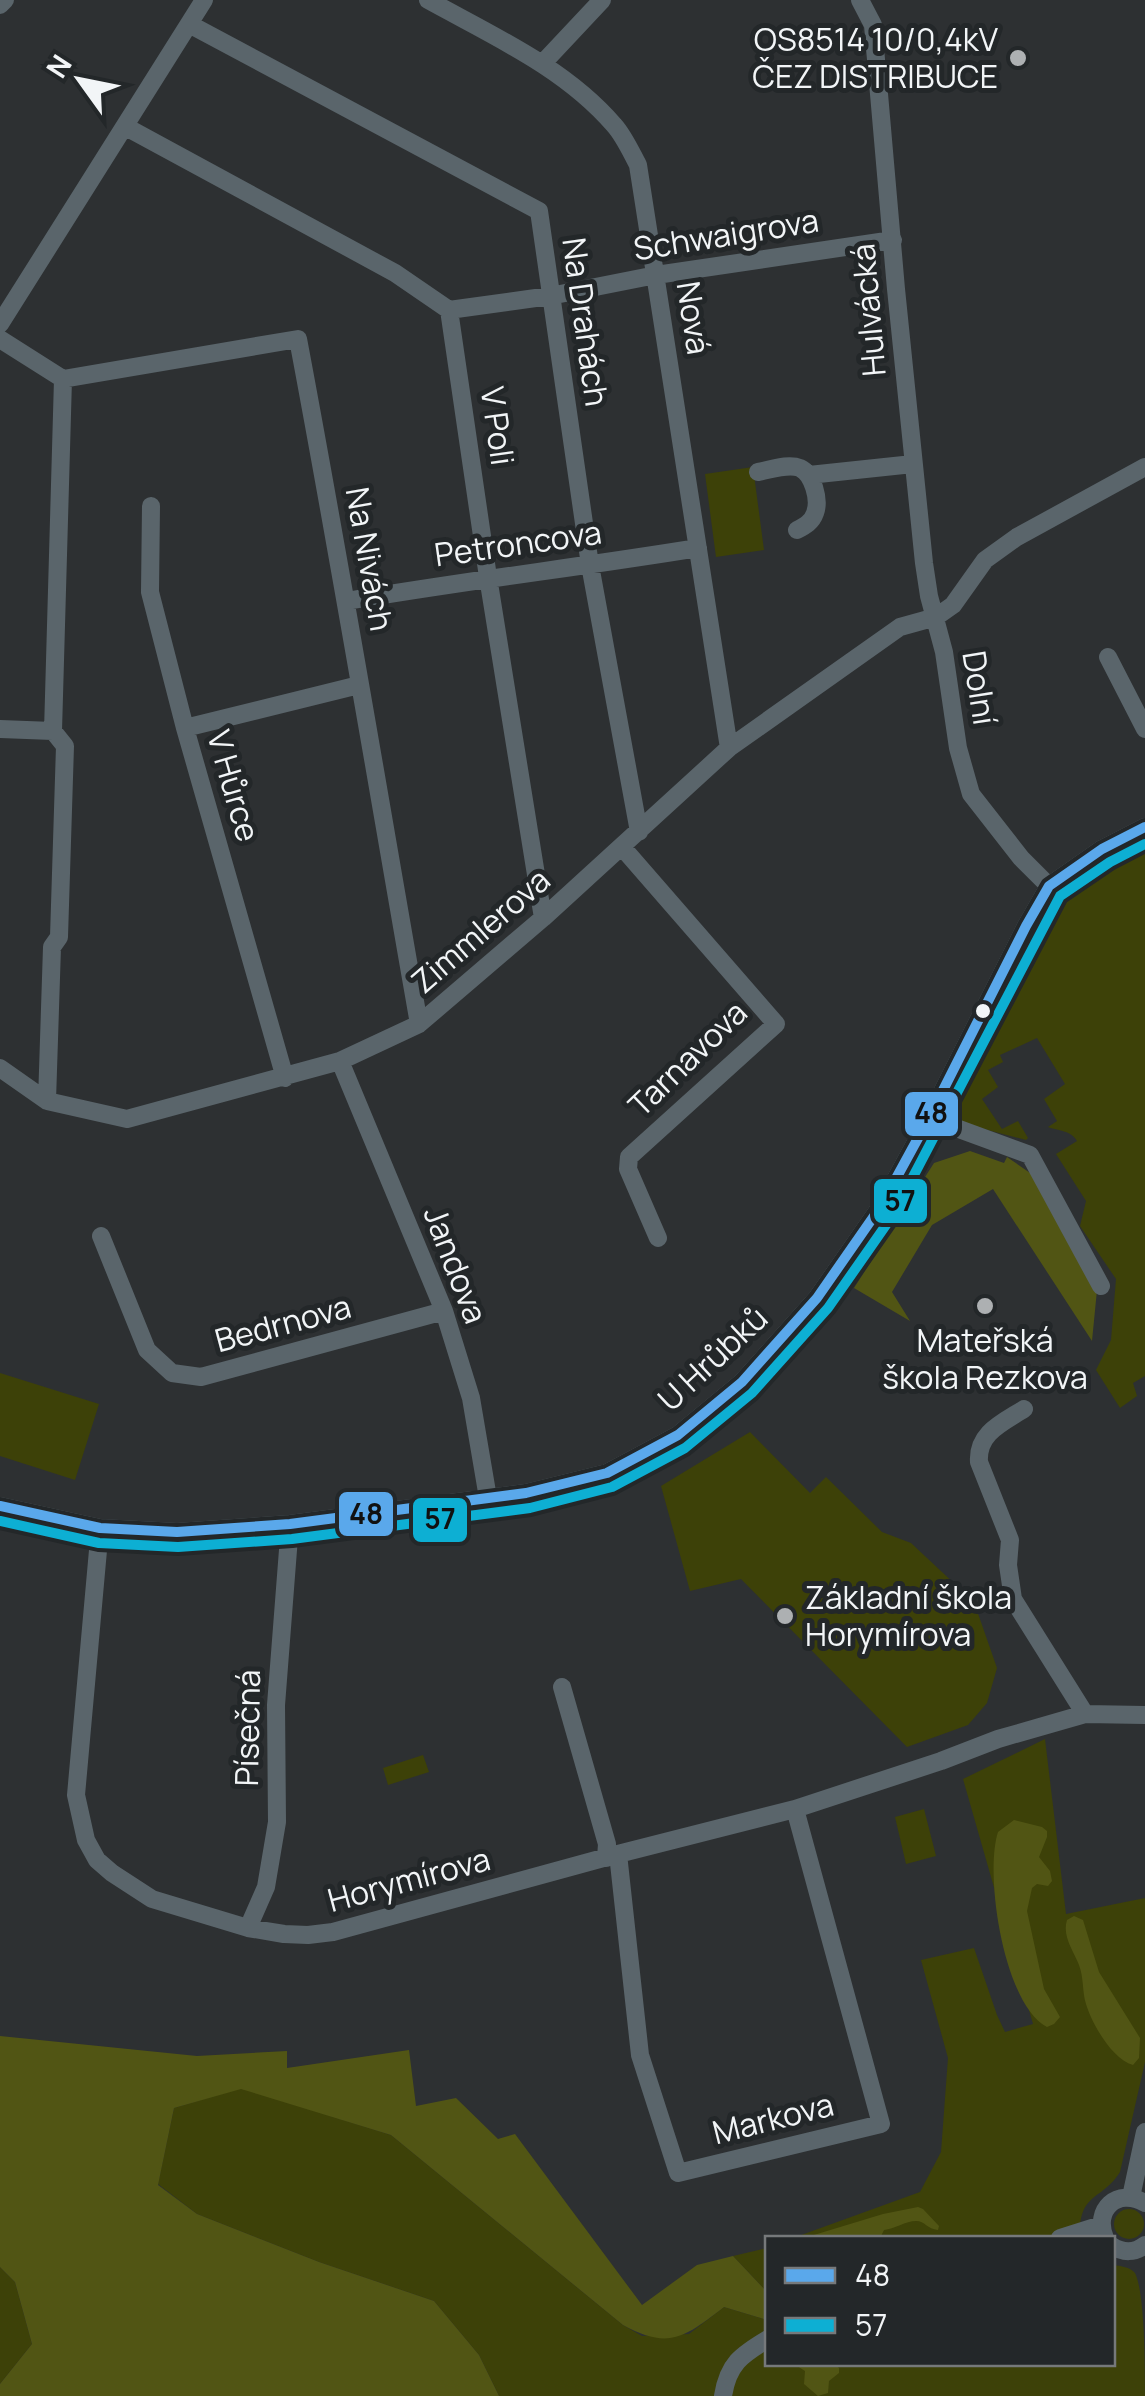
<svg xmlns="http://www.w3.org/2000/svg" width="1145" height="2396" font-family="Manrope,sans-serif">
	<rect width="100%" height="100%" fill="#2d3032"/>
	<!-- green -->
	<path fill="#3d4108" d="M753 467 764 550 716 557 705 474Z
		M1145 843V1376L1133 1383 1137 1396 1120 1408 1096 1370 1111 1340 1116 1279 1080 1226 1086 1201 1056 1154 1077 1141C1071 1130 1058 1131 1048 1127L1057 1121 1044 1099 1065 1084 1037 1038 1000 1055 1003 1062 988 1070 998 1087 982 1099 1002 1129 1018 1121 1028 1138 1026 1140 950 1120C983 1041 1013 952 1073 888 1092 868 1121 856 1145 843Z
		M0 1373 99 1404 75 1480 0 1456Z
		M750 1432 810 1493 826 1477 882 1532 911 1543 974 1602 997 1668 987 1703 968 1725 907 1747 741 1579 690 1591 661 1486Z
		M1045 1739 1066 1914 1145 1898V2062L1120 2172C1102 2201 1078 2192 1080 2238H793L920 2192 941 2152 948 2058 921 1960 974 1948 997 2015 1005 2032 1033 2024 963 1779Z
		M423 1755 429 1772 388 1785 383 1768Z
		M924 1809 936 1856 906 1864 895 1817Z
		M241 2088 391 2135 623 2325 642 2336 689 2334 724 2307 767 2320 768 2364H1112L1113 2265C1121 2266 1130 2267 1135 2273 1145 2293 1145 2369 1145 2396H499L479 2355 434 2301 319 2262 197 2214 158 2184 174 2108Z
		M1114 2224a15 15 0 1 1 30 0a15 15 0 1 1-30 0Z
		M767 2248V2292L733 2256Z
		M0 2267 15 2282 32 2344 0 2384Z"/>
	<!-- forest -->
	<path fill="#515514" d="M970 1151 1004 1163 1007 1157 1033 1175 1097 1290 1092 1341 993 1189 932 1225 892 1292 910 1321 854 1288 934 1163Z
		M1014 1820 1042 1827 1047 1831V1837L1039 1857 1050 1871 1052 1881 1048 1886 1037 1884 1032 1888 1027 1911 1044 1989 1060 2017 1054 2024 1047 2027C1004 2005 984 1875 998 1832Z
		M1074 1916 1083 1920 1099 1972 1140 2038 1139 2058 1133 2065C1112 2059 1092 2024 1086 2004 1082 1991 1084 1978 1079 1965 1073 1950 1062 1936 1067 1920Z
		M0 2036 197 2056 287 2051V2068L409 2050 416 2106 456 2098 498 2139 515 2134 642 2305 697 2265 733 2256 767 2292V2320L724 2307C686 2336 670 2351 623 2325L391 2135 241 2089 174 2108 158 2185 197 2214 319 2262 434 2301 479 2355 499 2396H0V2384L32 2344 15 2282 0 2267Z
		M918 2207 923 2209 939 2226 938 2230C927 2229 925 2221 916 2221 906 2221 894 2229 884 2230L880 2238H804L883 2214Z
		M794 2364H834L839 2368V2373L829 2381 828 2393 818 2396 804 2384 805 2371Z"/>
	<g fill="none" stroke-linecap="round" stroke-linejoin="round">
		<!-- street -->
		<path stroke="#5a656b" stroke-width="18" d="M428 0C493 36 565 68 614 125 624 136 631 152 638 165L729 748
			M860 0 873 25 896 289 924 563 929 596 944 652 958 748 971 794 1021 858 1049 886
			M0 5 5 0
			M189 24 539 211 590 565 639 832
			M542 64 602 0
			M126 127 395 273 449 310 488 577 543 918
			M449 310 550 296 656 275 893 240
			M0 324 204 0
			M0 339 63 379 53 731 65 746 59 937 52 947 47 1101
			M63 379 298 339C341 567 379 796 419 1024
			M758 472C770 470 788 463 800 468 813 474 820 500 815 513 812 522 805 526 797 530
			M809 475 913 464
			M151 506 150 592 185 728 285 1078
			M347 601C464 581 581 567 698 548
			M1108 657 1145 729
			M185 728 359 685
			M0 729 53 731
			M622 847 776 1024 629 1157 628 1169 658 1238
			M340 1061 444 1311 471 1398 488 1498
			M0 1068 47 1101 127 1119 340 1061 419 1024 543 918 729 748 900 627 936 617 953 605 985 560 1017 537 1145 467
			M929 1118 1030 1155 1101 1286
			M101 1236 147 1350 172 1373 201 1377 444 1311
			M1024 1409C1002 1423 977 1433 979 1462L1010 1540 1008 1565 1013 1599 1085 1714
			M0 1506 100 1528 177 1532 290 1524 526 1493 607 1473 678 1435 742 1382 817 1298 881 1206 929 1118 1026 926 1049 886 1102 849 1145 827
			M100 1528 76 1795 86 1840 97 1860 112 1873 152 1899 248 1928 284 1934 308 1935 333 1932 618 1854 795 1809 941 1761 998 1739 1085 1714 1145 1715
			M562 1687 607 1844 606 1858
			M618 1854 640 2055 678 2173 881 2124 795 1809
			M248 1928 266 1887 277 1822 276 1705 290 1524
			M1131 2197 1145 2132
			M1060 2238 1101 2225
			M1105 2238C1093 2210 1117 2187 1145 2203
			M1112 2246C1123 2253 1135 2253 1145 2245
			M723 2396C728 2364 741 2355 768 2339"/>
		<!-- bus-1 casing -->
		<g stroke="#232729" stroke-width="18">
			<path id="bus-1" d="M0 1506 100 1528 177 1532 290 1524 526 1493 607 1473 678 1435 742 1382 817 1298 881 1206 929 1118 1026 926 1049 886 1102 849 1145 827"/>
		</g>
		<!-- bus-2 casing -->
		<g stroke="#232729" stroke-width="18">
			<path id="bus-2" d="M0 1521 99 1543 178 1547 292 1539 530 1508 612 1487 685 1448 752 1393 828 1308 893 1215 1060 896 1110 862 1145 844"/>
		</g>
		<!-- bus-1 -->
		<use href="#bus-1" stroke="#5aa8eb" stroke-width="10"/>
		<!-- bus-2 -->
		<use href="#bus-2" stroke="#0dafd3" stroke-width="10"/>
	</g>
	<!-- markers -->
	<g fill="#adb0b2" stroke="#232729" stroke-width="4">
		<circle cx="1018" cy="58" r="10"/>
		<circle cx="985" cy="1306" r="10"/>
		<circle cx="785" cy="1616" r="10"/>
	</g>
	<circle fill="#f2f5f7" stroke="#232729" stroke-width="4" cx="983" cy="1011" r="9"/>
	<g text-anchor="middle" stroke-width="10" stroke-linejoin="round" paint-order="stroke">
		<!-- poi labels -->
		<g font-size="32" fill="#f2f5f7" stroke="#232729" text-anchor="end">
			<text x="998" y="51">OS8514 10/0,4kV<tspan x="998" dy="37">ČEZ DISTRIBUCE</tspan></text>
			<text x="985" y="1352" text-anchor="middle">Mateřská<tspan x="985" dy="37">škola Rezkova</tspan></text>
			<text x="805" y="1609" text-anchor="start">Základní škola<tspan x="805" dy="37">Horymírova</tspan></text>
		</g>
		<!-- street labels -->
		<g font-size="32" fill="#f2f5f7" stroke="#232729">
			<text transform="translate(726 235) rotate(-9)" y="11">Schwaigrova</text>
			<text transform="translate(869 310) rotate(-95)" y="11">Hulvácká</text>
			<text transform="translate(693 318) rotate(81)" y="11">Nová</text>
			<text transform="translate(585 322) rotate(82)" y="11">Na Drahách</text>
			<text transform="translate(497 426) rotate(82)" y="11">V Poli</text>
			<text transform="translate(518 544) rotate(-8)" y="11">Petroncova</text>
			<text transform="translate(369 559) rotate(80)" y="11">Na Nivách</text>
			<text transform="translate(979 688) rotate(81)" y="11">Dolní</text>
			<text transform="translate(233 786) rotate(74)" y="11">V Hůrce</text>
			<text transform="translate(481 931) rotate(-41)" y="11">Zimmlerova</text>
			<text transform="translate(688 1059) rotate(-44)" y="11">Tarnavova</text>
			<text transform="translate(455 1265) rotate(69)" y="11">Jandova</text>
			<text transform="translate(283 1324) rotate(-15)" y="11">Bedrnova</text>
			<text transform="translate(713 1359) rotate(-43)" y="11">U Hrůbků</text>
			<text transform="translate(248 1728) rotate(-89)" y="11">Písečná</text>
			<text transform="translate(409 1880) rotate(-15)" y="11">Horymírova</text>
			<text transform="translate(773 2119) rotate(-14)" y="11">Markova</text>
		</g>
	</g>
	<g stroke="#232729" stroke-width="4">
		<rect x="903" y="1090" width="57" height="48" rx="10" fill="#5aa8eb"/>
		<rect x="872" y="1177" width="57" height="48" rx="10" fill="#0dafd3"/>
		<rect x="337" y="1490" width="58" height="48" rx="10" fill="#5aa8eb"/>
		<rect x="411" y="1496" width="58" height="48" rx="10" fill="#0dafd3"/>
	</g>
	<g font-size="28" text-anchor="middle" font-weight="bold" fill="#111">
		<text x="931" y="1123">48</text>
		<text x="900" y="1211">57</text>
		<text x="366" y="1524">48</text>
		<text x="440" y="1529">57</text>
	</g>
	<!-- legend -->
	<rect x="765" y="2236" width="350" height="130" fill="#232729" stroke="#76797b" stroke-width="2.5"/>
	<rect x="785" y="2268" width="50" height="15" fill="#5aa8eb" stroke="#76797b" stroke-width="2.5"/>
	<text x="855" y="2286" font-size="30" fill="#f2f5f7">48</text>
	<rect x="785" y="2318" width="50" height="15" fill="#0dafd3" stroke="#76797b" stroke-width="2.5"/>
	<text x="855" y="2336" font-size="30" fill="#f2f5f7">57</text>
	<!-- north arrow -->
	<g transform="translate(80 80) rotate(303)" stroke="#232729" stroke-width="8" paint-order="stroke">
	<path d="M0-8L18 38L0 25L-18 38Z" fill="#f2f5f7"/>
	<text y="-15" font-size="28" font-weight="bold" text-anchor="middle" fill="#f2f5f7">N</text>
	</g>
</svg>
